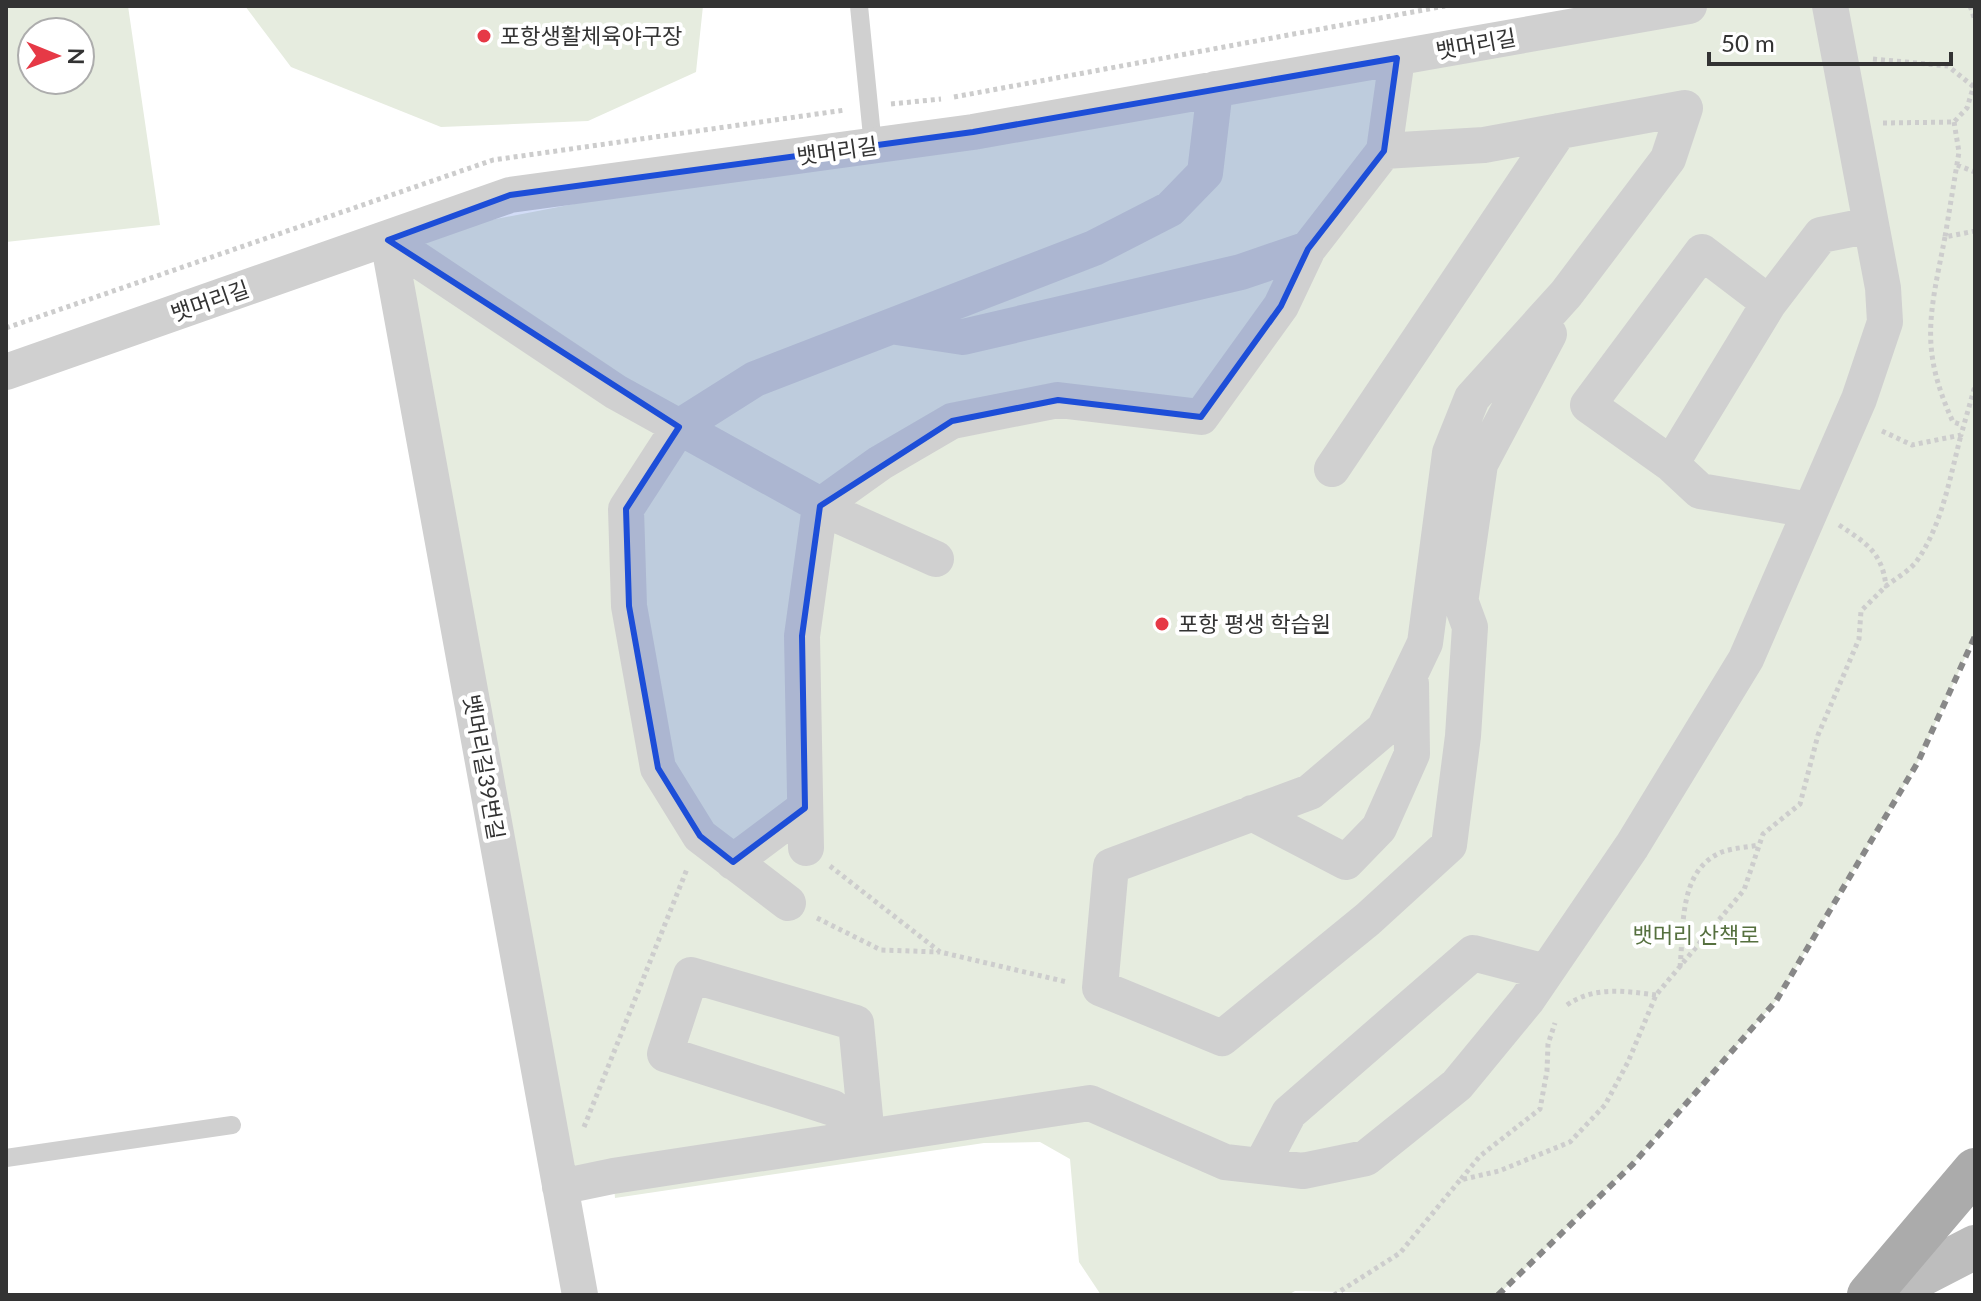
<svg xmlns="http://www.w3.org/2000/svg" width="1981" height="1301" font-family="Lato,'Noto Sans KR',sans-serif">
	<rect width="100%" height="100%" fill="#fff"/>
	<!-- green -->
	<path fill="#e6ecdf" fill-rule="evenodd" d="M6 6H128L160 225 6 242ZM32 32H80V80H32Z
		M245 6H703L696 72 588 121 441 127 291 67Z
		M1689 6H1975V636L1918 762 1776 1001 1633 1164 1498 1295 1295 1291 1288 1295H1101L1079 1262 1070 1159 1040 1142 984 1143 615 1198 613 1177 560 1187 388 240 873 146Z"/>
	<g fill="none" stroke-linecap="round" stroke-linejoin="round">
		<!-- path -->
		<path stroke="#cdcdcd" stroke-width="5" stroke-dasharray="4 4" stroke-linecap="butt" d="M1970 6 1975 20
			M1873 59 1948 66 1974 87
			M954 97 1445 6
			M891 104 941 99
			M1954 122 1959 152 1945 237 1975 231
			M1883 123 1954 122 1967 108 1973 88
			M1957 165 1975 172
			M1945 237C1930 314 1919 348 1953 422L1962 425
			M6 328 493 160 845 110
			M1882 431 1912 445 1961 435 1975 386
			M1839 525C1866 543 1882 552 1886 586 1895 579 1909 571 1916 562 1942 526 1950 477 1961 435
			M830 866 940 952 1067 982
			M817 918 881 950 939 952
			M1680 967C1684 927 1678 870 1722 852 1733 848 1748 847 1759 845
			M1567 1005C1594 986 1624 991 1656 995
			M584 1127 687 869
			M1461 1179 1480 1156 1540 1109 1547 1071 1548 1044 1555 1023
			M1334 1295 1400 1253 1460 1180 1499 1171 1570 1142 1605 1105 1628 1062 1656 995 1744 890 1763 834 1800 804 1818 735 1859 639 1861 611 1886 586"/>
		<!-- lane -->
		<path stroke="#d0d0d0" stroke-width="18" d="M859 6 873 146
			M6 1158 232 1125"/>
		<!-- street -->
		<path stroke="#d0d0d0" stroke-width="36" d="M1384 151 1484 145 1685 108 1668 159 1566 294 1472 398 1450 453 1425 643 1384 729 1310 792 1111 866 1100 988 1222 1038 1368 919 1449 845 1463 736 1470 627 1439 543
			M388 240 580 1295
			M388 240 616 392 842 517 936 559
			M897 327 963 337 1241 272 1308 249 1384 151 1397 58
			M6 372 510 195 973 132 1689 6
			M1671 464 1769 303
			M1332 469 1559 131
			M1810 510 1700 491 1671 464 1588 405 1702 252 1769 303 1821 235 1871 225
			M1461 596 1480 464 1549 334
			M1252 813 1346 862 1379 828 1412 754 1411 683
			M806 848 802 636 820 506 880 463 952 421 1058 400 1201 417 1281 306 1308 249
			M733 862 805 808
			M788 903 700 836 658 768 629 606 626 509 679 427 755 379 1094 248 1170 209 1205 173 1215 89
			M691 975 856 1023 867 1137 833 1108 665 1054Z
			M1261 1166 1289 1113 1473 953 1546 972
			M560 1187 613 1176 1090 1103 1225 1162 1303 1171 1366 1158 1457 1085 1527 1000 1632 846 1746 659 1859 399 1885 322 1883 288 1830 6"/>
		<!-- secondary -->
		<path stroke="#bdbdbd" stroke-width="44" d="M1882 1295 1975 1247"/>
		<!-- primary -->
		<path stroke="#ababab" stroke-width="44" d="M1869 1295 1975 1170"/>
		<!-- rail -->
		<path stroke="#888" stroke-width="6" stroke-dasharray="8 6" stroke-linecap="butt" d="M1498 1295 1633 1164 1776 1001 1918 762 1975 636"/>
	</g>
	<!-- marked area -->
	<path fill="#1d4ed8" fill-opacity="0.2" stroke="#1d4ed8" stroke-width="6" stroke-linejoin="round" d="M1397 58 1384 151 1308 249 1281 306 1201 417 1058 400 952 421 820 506 802 636 805 808 733 862 700 836 658 768 629 606 626 509 679 427 388 240 510 195 973 132Z"/>
	<!-- markers -->
	<g fill="#e63946" stroke="#fff" stroke-width="3">
		<circle cx="484" cy="36" r="8"/>
		<circle cx="1162" cy="624" r="8"/>
	</g>
	<g text-anchor="middle" stroke-width="8" stroke-linejoin="round" paint-order="stroke">
		<!-- poi labels -->
		<g font-size="22" fill="#333" stroke="#fff" text-anchor="start">
			<text x="500" y="44">포항생활체육야구장</text>
			<text x="1178" y="632">포항 평생 학습원</text>
		</g>
		<!-- street labels -->
		<g font-size="22" fill="#333" stroke="#fff">
			<text transform="translate(1476 44) rotate(-10)" y="8">뱃머리길</text>
			<text transform="translate(837 151) rotate(-8)" y="8">뱃머리길</text>
			<text transform="translate(210 301) rotate(-19)" y="8">뱃머리길</text>
			<text transform="translate(484 767) rotate(80)" y="8">뱃머리길39번길</text>
		</g>
		<!-- park labels -->
		<g font-size="22" fill="#56703f" stroke="#fff">
			<text x="1696" y="943">뱃머리 산책로</text>
		</g>
	</g>
	<!-- border -->
	<rect width="1981" height="1301" fill="none" stroke="#333333" stroke-width="16"/>
	<!-- north arrow -->
	<g transform="translate(56 56) rotate(91)"><circle r="38" fill="#ffffff" stroke="#adadad" stroke-width="2"/>
	<path d="M0-6L14 30L0 20L-14 30Z" fill="#e63946"/>
	<text y="-12" font-size="22" font-weight="bold" text-anchor="middle" fill="#333333">N</text>
	</g>
	<!-- scale -->
	<path d="M1709 52v12h242v-12" fill="none" stroke="#333333" stroke-width="4"/>
	<text x="1721" y="52" font-size="24" fill="#333333" stroke="#ffffff" stroke-width="6" paint-order="stroke">50 m</text>
</svg>
